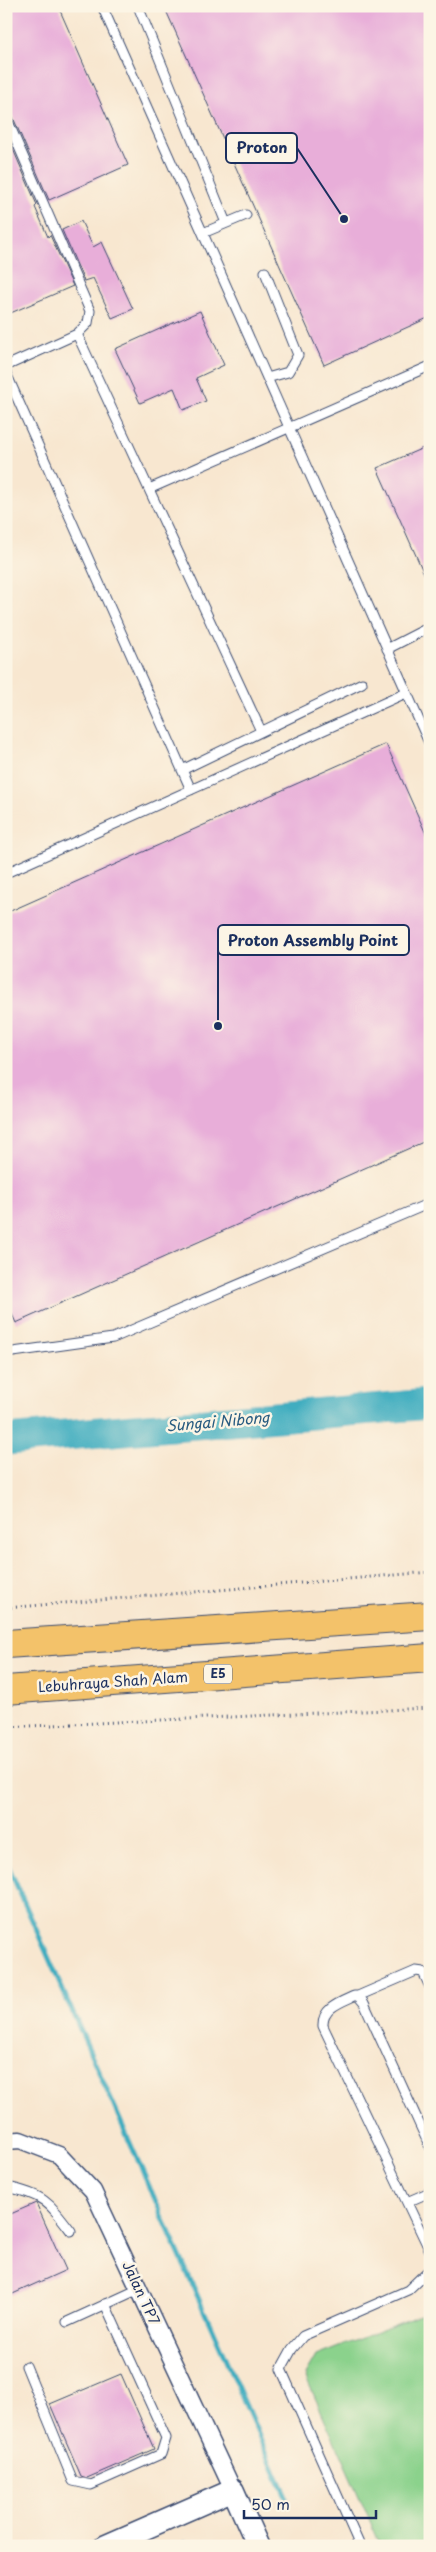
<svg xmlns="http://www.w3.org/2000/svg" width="436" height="2552" font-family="'Playpen Sans',sans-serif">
	<rect width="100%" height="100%" fill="#fcf5e5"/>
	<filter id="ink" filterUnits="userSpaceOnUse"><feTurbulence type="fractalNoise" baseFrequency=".02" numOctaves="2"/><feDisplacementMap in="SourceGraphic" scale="10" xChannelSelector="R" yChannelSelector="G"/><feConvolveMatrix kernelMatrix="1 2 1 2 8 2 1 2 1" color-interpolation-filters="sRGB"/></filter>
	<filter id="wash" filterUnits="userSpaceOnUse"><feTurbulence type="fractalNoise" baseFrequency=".0096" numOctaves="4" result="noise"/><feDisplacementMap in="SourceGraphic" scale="20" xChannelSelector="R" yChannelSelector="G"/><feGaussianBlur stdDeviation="1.12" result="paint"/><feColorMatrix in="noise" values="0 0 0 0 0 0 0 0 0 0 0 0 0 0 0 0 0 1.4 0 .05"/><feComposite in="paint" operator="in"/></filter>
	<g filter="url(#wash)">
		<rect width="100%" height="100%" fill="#f8e7d0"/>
		<!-- green -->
		<path fill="#8bd28c" stroke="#538075" d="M430 2311V2546H381L305 2375 316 2356Z"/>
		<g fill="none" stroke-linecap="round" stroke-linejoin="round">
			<!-- stream -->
			<path stroke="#41adc0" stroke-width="5" d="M6 1861 286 2497
				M178 2546 185 2543"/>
			<!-- river -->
			<path stroke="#41adc0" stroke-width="31" d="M6 1440 430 1404"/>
		</g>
		<g id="blocks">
			<!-- building -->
			<path fill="#e8aed9" d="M6 6H58L128 165 49 200 12 115 6 111Z
				M164 6H430V317L324 365Z
				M6 133 37 205 35 207 48 237 50 235 73 286 6 315Z
				M81 221 93 247 102 242 133 309 112 318 93 278 84 281 62 230Z
				M200 311 224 365 196 378 206 401 183 410 174 388 140 403 115 349Z
				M430 445V587L377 468Z
				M386 744 430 843V1139L16 1323 6 1301V913Z
				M36 2203 66 2270 6 2297V2216Z
				M121 2374 154 2449 87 2478 81 2476 50 2404Z"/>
		</g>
	</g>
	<g filter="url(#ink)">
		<use href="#blocks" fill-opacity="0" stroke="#3c4b6f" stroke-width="1"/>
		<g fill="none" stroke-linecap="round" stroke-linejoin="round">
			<!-- service casing -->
			<g stroke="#3c4b6f" stroke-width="11">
				<path id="service" d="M102 6 430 745
					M138 6 226 223
					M6 117 90 311 88 323 77 334 6 366
					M203 233 246 215
					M265 272 298 355 288 372 267 378
					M77 334 261 731
					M6 373 191 790
					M149 489 430 366
					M387 649 424 630 430 635
					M182 770 362 683
					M6 873 406 693
					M6 1353 113 1338 430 1203
					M358 1996 416 1971 423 1972 430 1987
					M430 2147 364 2003 358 1996H354C341 2002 322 2008 323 2026L430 2251
					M6 2187C43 2194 49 2202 71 2231
					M407 2202 430 2192
					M67 2322 139 2289
					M26 2366 73 2481 91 2485 161 2454 166 2438 105 2304
					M360 2546 281 2369 292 2349 303 2336 408 2290 430 2269"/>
			</g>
			<!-- minor casing -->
			<g stroke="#3c4b6f" stroke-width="19">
				<path id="minor" d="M6 2141 20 2140 59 2155 93 2191 233 2490"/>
			</g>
			<!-- tertiary casing -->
			<g stroke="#3c4b6f" stroke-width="24">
				<path id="tertiary" d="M105 2546 233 2490 258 2546"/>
			</g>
			<!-- motorway casing -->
			<g stroke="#3c4b6f" stroke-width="30">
				<path id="motorway" d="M6 1644 430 1616
					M6 1690 430 1658"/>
			</g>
			<!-- path -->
			<path stroke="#3c4b6f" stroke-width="3" stroke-dasharray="1 4" stroke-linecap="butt" d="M6 1608 430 1572
				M6 1727 430 1708"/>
			<!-- service -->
			<use href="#service" stroke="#fff" stroke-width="9"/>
			<!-- minor -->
			<use href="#minor" stroke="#fff" stroke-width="16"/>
			<!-- tertiary -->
			<use href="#tertiary" stroke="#fff" stroke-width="21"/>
			<!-- motorway -->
			<use href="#motorway" stroke="#f3c26a" stroke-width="28"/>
		</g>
	</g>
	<g text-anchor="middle" stroke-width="5" stroke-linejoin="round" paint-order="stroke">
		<!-- shield labels -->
		<rect fill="#fcf5e5" stroke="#5e6a86" stroke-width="1" x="204" y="1664.5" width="28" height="19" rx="4"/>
		<g font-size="12" font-weight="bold" fill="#1b2f5e">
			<text x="218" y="1678">E5</text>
		</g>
		<!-- street labels -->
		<g font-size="14" fill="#1b2f5e" stroke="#fcf5e5">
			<text transform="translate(113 1682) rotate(-4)" y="5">Lebuhraya Shah Alam</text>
			<text transform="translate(141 2293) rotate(65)" y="5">Jalan TP7</text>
		</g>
		<!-- water labels -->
		<g font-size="15" font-style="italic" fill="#285b80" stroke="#fcf5e5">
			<text transform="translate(218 1422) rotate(-5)" y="5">Sungai Nibong</text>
		</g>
	</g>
	<!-- callouts -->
	<path fill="none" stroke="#1b2f5e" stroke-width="2" d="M344 219L297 148M218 1026L218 940"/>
	<g fill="#1b2f5e" stroke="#fcf5e5" stroke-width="2">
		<circle cx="344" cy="219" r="5"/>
		<circle cx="218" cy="1026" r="5"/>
	</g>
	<g fill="#fcf5e5" stroke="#1b2f5e" stroke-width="2">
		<rect x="226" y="133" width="71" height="30" rx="5"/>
		<rect x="218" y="925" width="191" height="30" rx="5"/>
	</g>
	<g font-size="15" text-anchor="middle" font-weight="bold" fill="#1b2f5e">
		<text x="262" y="153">Proton</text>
		<text x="313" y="946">Proton Assembly Point</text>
	</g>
	<!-- margin -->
	<rect width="436" height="2552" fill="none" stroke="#fcf5e5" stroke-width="25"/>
	<!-- scale -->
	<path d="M244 2510v8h132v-8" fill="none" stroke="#1b2f5e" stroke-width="2.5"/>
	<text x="251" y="2510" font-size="15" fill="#1b2f5e" stroke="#fcf5e5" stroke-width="4" paint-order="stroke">50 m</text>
</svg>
